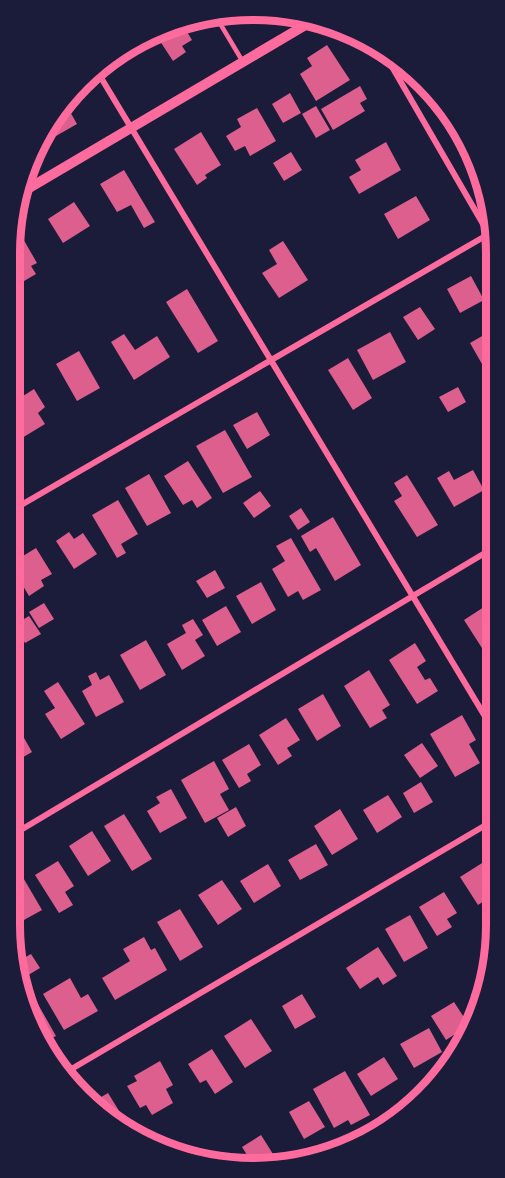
<svg xmlns="http://www.w3.org/2000/svg" width="505" height="1178" font-family="'Public Sans',sans-serif">
	<rect width="100%" height="100%" fill="#1b1b3a"/>
	<!-- building -->
	<path fill="#dd5f8e" d="M192 22 184 27 192 40 182 46 186 52 173 61 154 32Z
		M327 45 350 80 316 101 300 74 312 66 307 58Z
		M360 86 367 99 360 103 365 111 333 130 321 109Z
		M290 93 301 113 283 123 272 104Z
		M64 101 77 124 56 136 52 129 46 133Z
		M316 106 330 130 316 138 302 114Z
		M257 108 276 141 250 156 245 146 235 151 226 136 241 127 237 119Z
		M201 132 221 165 205 175 207 178 197 185 174 149Z
		M386 142 401 170 359 194 349 177 361 170 355 160Z
		M291 152 302 170 284 181 273 163Z
		M124 170 155 222 144 228 131 205 117 212 100 184Z
		M416 196 430 220 398 239 384 214Z
		M74 202 90 226 63 243 48 219Z
		M18 230 37 263 31 266 36 274 19 284 9 267 12 234Z
		M283 241 308 280 279 298 262 273 277 264 269 250Z
		M471 276 484 300 460 313 447 289Z
		M187 289 218 341 198 353 166 302Z
		M420 307 435 329 418 340 403 317Z
		M390 332 406 362 373 380 357 350Z
		M489 332 494 340V366L486 371 470 343Z
		M124 334 135 350 157 336 170 357 134 380 111 342Z
		M79 351 100 388 77 401 56 364Z
		M348 358 372 398 353 410 328 370Z
		M458 387 466 402 448 412 439 397Z
		M34 389 45 407 38 413 45 424 22 438 9 417V405Z
		M257 412 270 435 247 449 233 425Z
		M225 430 252 477 223 493 196 446Z
		M188 461 212 498 197 508 192 500 183 505 164 476Z
		M473 470 484 490 454 507 437 478 449 471 454 480Z
		M149 474 171 513 147 526 125 488Z
		M407 475 438 525 417 537 394 501 402 496 394 483Z
		M260 491 271 506 254 518 243 503Z
		M118 500 138 534 121 544 126 553 117 558 92 515Z
		M301 508 310 522 298 530 289 516Z
		M333 517 361 565 335 581 316 548 310 552 301 536Z
		M69 532 74 539 83 533 97 554 74 569 56 541Z
		M291 538 321 590 303 600 298 591 288 597 272 569 285 561 276 546Z
		M36 548 52 574 41 580 44 586 29 596 10 564Z
		M215 570 225 588 207 598 196 581Z
		M261 582 276 610 252 624 236 596Z
		M44 603 54 619 39 628 29 612Z
		M487 605 495 618V639L482 648 464 620Z
		M226 606 241 632 217 646 202 620Z
		M29 616 41 634 25 643 14 625Z
		M193 619 203 635 195 640 205 656 182 670 167 644 186 633 182 625Z
		M146 640 166 675 140 690 120 655Z
		M415 643 426 661 417 667 425 680 430 678 438 691 417 704 389 660Z
		M369 670 390 705 382 710 387 718 370 728 344 686Z
		M96 672 100 680 109 675 124 702 96 717 82 691 92 685 88 676Z
		M58 682 85 724 61 739 45 714 55 708 44 691Z
		M323 694 341 726 317 741 298 709Z
		M462 715 476 740 469 744 480 763 455 777 430 734Z
		M286 718 300 740 287 748 292 756 278 765 259 735Z
		M19 729 32 752 9 765V735Z
		M422 743 438 766 420 778 404 755Z
		M249 744 261 765 247 774 251 781 239 788 222 760Z
		M214 761 229 789 220 794 229 810 205 823 181 780Z
		M421 782 433 802 414 813 403 793Z
		M171 789 187 818 160 833 147 811 160 803 156 797Z
		M388 795 402 817 377 833 363 810Z
		M236 807 246 826 228 837 217 818Z
		M340 809 358 839 332 855 314 826Z
		M124 814 152 859 132 871 104 826Z
		M92 831 111 861 88 876 69 846Z
		M316 844 328 865 300 880 288 860Z
		M490 858 496 867V893L478 905 460 877Z
		M58 861 74 886 65 892 73 905 59 913 35 875Z
		M268 864 281 886 254 903 240 881Z
		M21 874 42 910 24 920 20 915 11 920 9 881Z
		M222 880 242 909 218 925 198 895Z
		M444 892 457 913 447 919 452 927 437 936 419 907Z
		M180 909 203 947 180 961 157 922Z
		M410 915 428 948 404 962 385 929Z
		M144 937 151 950 155 948 167 970 115 1000 102 978 130 961 123 949Z
		M378 947 397 976 383 985 378 977 360 989 346 968Z
		M31 954 40 968 20 980 15 963Z
		M70 978 81 998 88 994 98 1011 64 1030 43 994Z
		M302 994 316 1017 295 1029 282 1006Z
		M35 999 56 1036 44 1042 23 1006Z
		M454 1002 469 1025 446 1040 431 1016Z
		M251 1019 272 1051 245 1068 224 1036Z
		M429 1028 442 1052 414 1068 400 1044Z
		M212 1049 233 1082 215 1094 206 1080 200 1083 188 1064Z
		M384 1057 398 1079 371 1096 357 1074Z
		M160 1061 173 1085 166 1089 173 1103 152 1115 146 1105 140 1108 127 1086 137 1081 134 1076Z
		M345 1071 370 1115 351 1125 348 1120 334 1128 313 1089Z
		M108 1093 121 1114 111 1120 91 1103Z
		M309 1101 325 1127 304 1139 289 1112Z
		M261 1135 280 1165 277 1167 254 1166 242 1147Z"/>
	<g fill="none" stroke-linecap="round" stroke-linejoin="round">
		<!-- service -->
		<path stroke="#ff6b9d" stroke-width="4.5" d="M215 15 243 62"/>
		<!-- minor -->
		<path stroke="#ff6b9d" stroke-width="6" d="M380 46 494 243
			M97 71 495 733
			M9 512 494 231
			M9 837 495 547
			M63 1074 496 819"/>
		<!-- tertiary -->
		<path stroke="#ff6b9d" stroke-width="10" d="M19 194 314 20"/>
	</g>
	<!-- crop -->
	<path d="M0 0H505V1178H0ZM253 20H253A233 233 0 0 1 486 253V925A233 233 0 0 1 253 1158H253A233 233 0 0 1 20 925V253A233 233 0 0 1 253 20Z" fill="#1b1b3a" fill-rule="evenodd"/>
	<path fill="none" stroke="#ff6b9d" stroke-width="8" d="M253 20H253A233 233 0 0 1 486 253V925A233 233 0 0 1 253 1158H253A233 233 0 0 1 20 925V253A233 233 0 0 1 253 20Z"/>
</svg>
